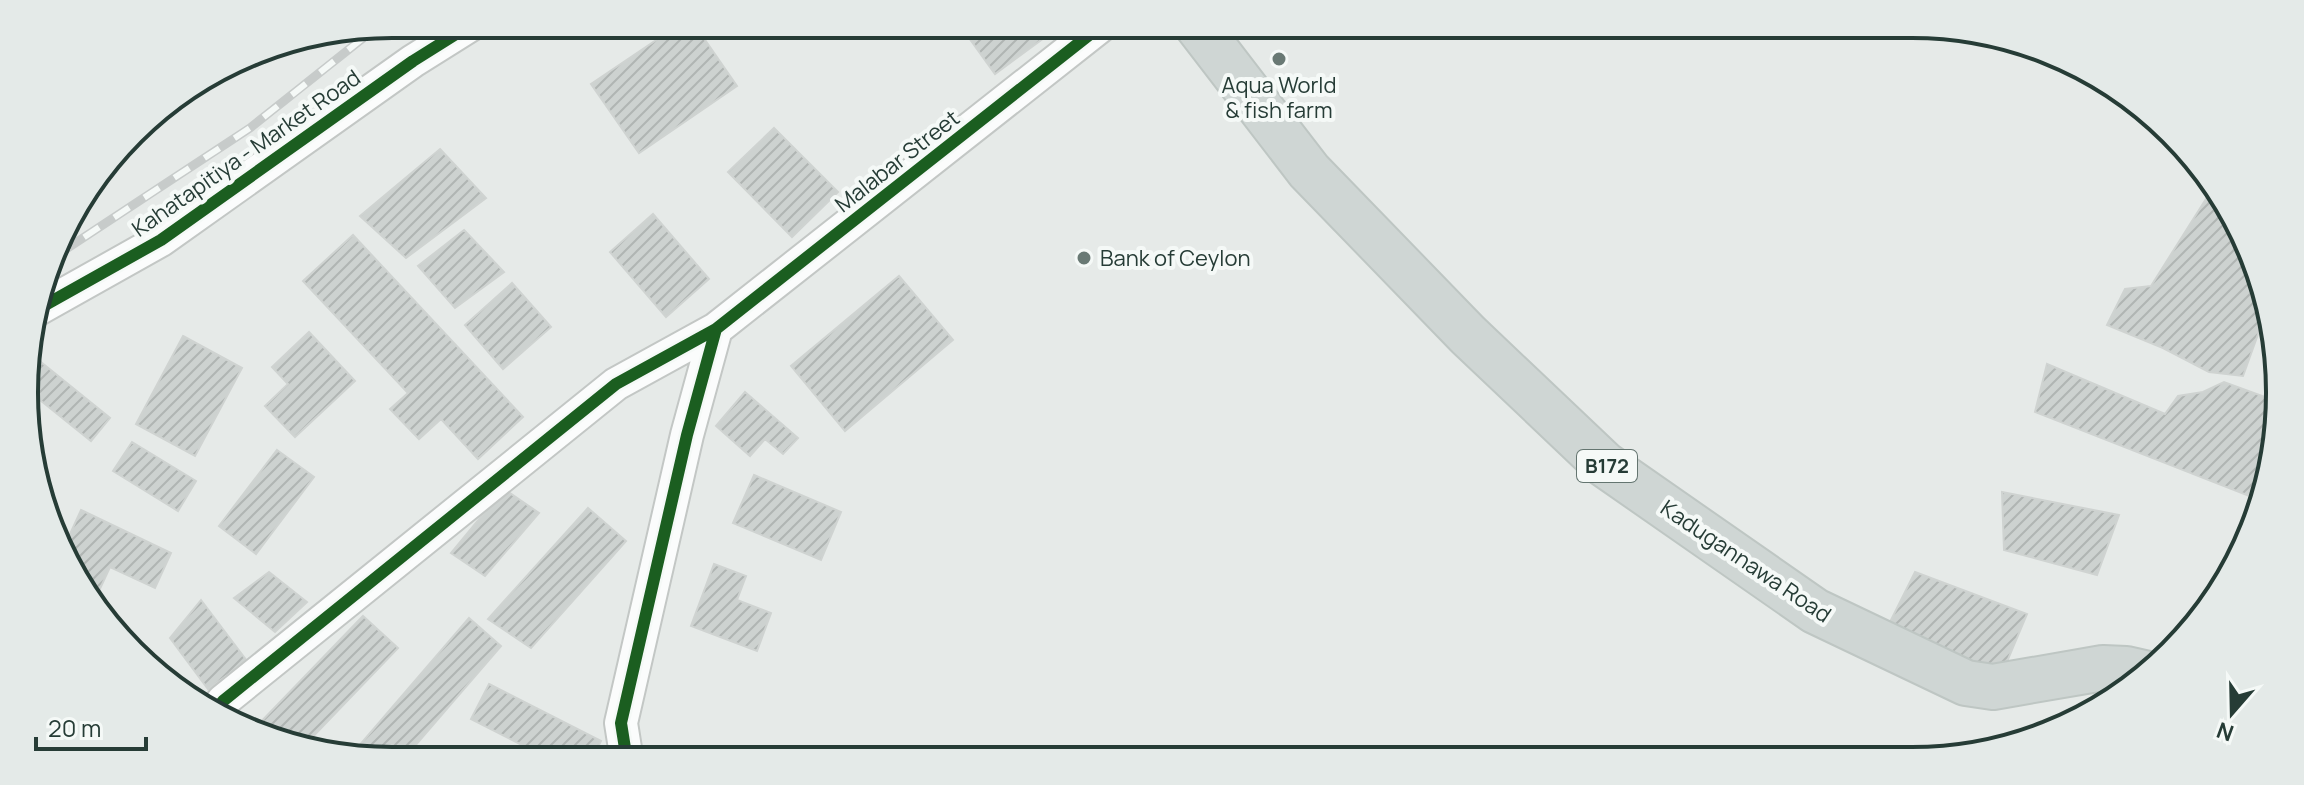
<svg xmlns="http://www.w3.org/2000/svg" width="2304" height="785" font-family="Manrope,sans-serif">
	<defs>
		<pattern id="building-hatch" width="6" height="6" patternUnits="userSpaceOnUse" patternTransform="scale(2)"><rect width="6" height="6" fill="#cdd2d0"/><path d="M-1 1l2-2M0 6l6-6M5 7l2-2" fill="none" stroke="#b0b5b3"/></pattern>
	</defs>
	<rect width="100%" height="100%" fill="#e6eae8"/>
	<!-- building -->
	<path fill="url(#building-hatch)" stroke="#cfd3d1" stroke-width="2" d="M680 24H694L737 86 639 153 591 84Z
		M959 24H1063L995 74Z
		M774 128 838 192 792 237 728 172Z
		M440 149 486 198 406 258 360 216Z
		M2211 191 2218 194 2230 208 2266 312 2243 376 2209 372 2163 348 2107 325 2125 289 2151 286Z
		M653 214 709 279 666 317 610 252Z
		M464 230 504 272 455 308 418 266Z
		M353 235 523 417 478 459 441 419 419 439 390 409 408 393 303 281Z
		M899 276 953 340 845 431 791 366Z
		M512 283 551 327 503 369 465 325Z
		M309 332 355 381 295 437 265 406 288 384 272 367Z
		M183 336 242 368 195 456 136 424Z
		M31 354 110 418 91 441 30 392 28 358Z
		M2047 364 2165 414 2178 396 2203 392 2224 382 2273 400 2268 487 2262 501 2035 412Z
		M745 392 798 438 783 454 765 439 750 456 716 426Z
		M132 442 196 481 178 511 113 471Z
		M277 450 314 477 256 554 219 526Z
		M754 475 841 512 821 560 733 523Z
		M504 489 539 513 485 576 451 553Z
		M2002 492 2119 515 2097 575 2004 550Z
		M588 508 626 541 531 648 488 619Z
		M81 510 171 553 155 588 110 567 93 604 86 598 64 547Z
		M714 564 746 576 737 600 771 613 757 651 691 626Z
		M269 572 307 602 275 632 234 598Z
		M1915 572 2027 614 2001 676 1889 624Z
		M201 600 247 661 208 689 170 638Z
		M363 616 398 648 301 749 254 729Z
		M469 618 501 646 402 761 354 756 352 754Z
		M489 684 601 741 591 761H553L471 719Z"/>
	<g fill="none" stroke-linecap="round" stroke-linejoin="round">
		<!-- street casing -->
		<g stroke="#c3c7c5" stroke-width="36">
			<path id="street" d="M38 309 161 240 413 61 472 24
				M215 711 223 701 616 384 716 329 1103 24
				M627 761 621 723 687 435 716 329"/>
		</g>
		<!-- primary casing -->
		<g stroke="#bec6c3" stroke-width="48">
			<path id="primary" d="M1196 24 1309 171 1468 335 1604 464 1815 611 1966 683 1993 687 2103 668 2126 669 2148 674"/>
		</g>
		<!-- street -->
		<use href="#street" stroke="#fbfcfc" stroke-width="32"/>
		<!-- primary -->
		<use href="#primary" stroke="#cfd6d4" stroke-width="44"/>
		<!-- rail casing -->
		<g stroke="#c7cbca" stroke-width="9">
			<path id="rail" d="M54 257 250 128 377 27"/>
		</g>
		<!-- rail -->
		<use href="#rail" stroke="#f5f9f7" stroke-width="6" stroke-dasharray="18" stroke-linecap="butt"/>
		<!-- cycleway casing -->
		<g stroke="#f5f9f7" stroke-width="17">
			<path id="cycleway" d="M38 309 161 240 413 61 472 24
				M215 711 223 701 616 384 716 329 1103 24
				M627 761 621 723 687 435 716 329"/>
		</g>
		<!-- cycleway -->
		<use href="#cycleway" stroke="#1b5e20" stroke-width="12"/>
	</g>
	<!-- markers -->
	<g fill="#697974" stroke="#f5f9f7" stroke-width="3">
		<circle cx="1279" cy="59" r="8"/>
		<circle cx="1084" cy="258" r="8"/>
	</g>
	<g text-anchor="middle" stroke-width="8" stroke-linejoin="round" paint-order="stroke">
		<!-- shield labels -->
		<rect fill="#f5f9f7" stroke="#647570" stroke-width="2" x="1577" y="450" width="60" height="32" rx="6"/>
		<g font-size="20" font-weight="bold" fill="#263c36">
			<text x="1607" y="473">B172</text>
		</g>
		<!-- poi labels -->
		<g font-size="22" fill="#263c36" stroke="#f5f9f7">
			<text x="1279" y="93">Aqua World<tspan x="1279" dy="25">&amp; fish farm</tspan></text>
			<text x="1100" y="266" text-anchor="start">Bank of Ceylon</text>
		</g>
		<!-- street labels -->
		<g font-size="22" fill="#263c36" stroke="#f5f9f7">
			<text transform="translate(246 153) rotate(-35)" y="8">Kahatapitiya - Market Road</text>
			<text transform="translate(897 161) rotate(-38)" y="8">Malabar Street</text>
			<text transform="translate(1746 561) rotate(34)" y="8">Kadugannawa Road</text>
		</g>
	</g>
	<!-- crop -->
	<path d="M0 0H2304V785H0ZM392 38H1912A354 354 0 0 1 2266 392V393A354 354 0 0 1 1912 747H392A354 354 0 0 1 38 393V392A354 354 0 0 1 392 38Z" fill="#e4eae8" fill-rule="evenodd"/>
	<path fill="none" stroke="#263c36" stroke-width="4" d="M392 38H1912A354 354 0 0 1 2266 392V393A354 354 0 0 1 1912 747H392A354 354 0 0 1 38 393V392A354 354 0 0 1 392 38Z"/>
	<!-- north arrow -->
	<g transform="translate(2232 713) rotate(200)" stroke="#f5f9f7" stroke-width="6" paint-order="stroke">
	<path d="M0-6L14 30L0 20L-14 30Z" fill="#263c36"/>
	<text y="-12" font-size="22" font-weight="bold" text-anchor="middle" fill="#263c36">N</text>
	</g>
	<!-- scale -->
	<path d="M36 737v12h110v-12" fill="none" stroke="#263c36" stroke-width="4"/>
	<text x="48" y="737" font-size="24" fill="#263c36" stroke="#f5f9f7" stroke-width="6" paint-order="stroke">20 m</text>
</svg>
